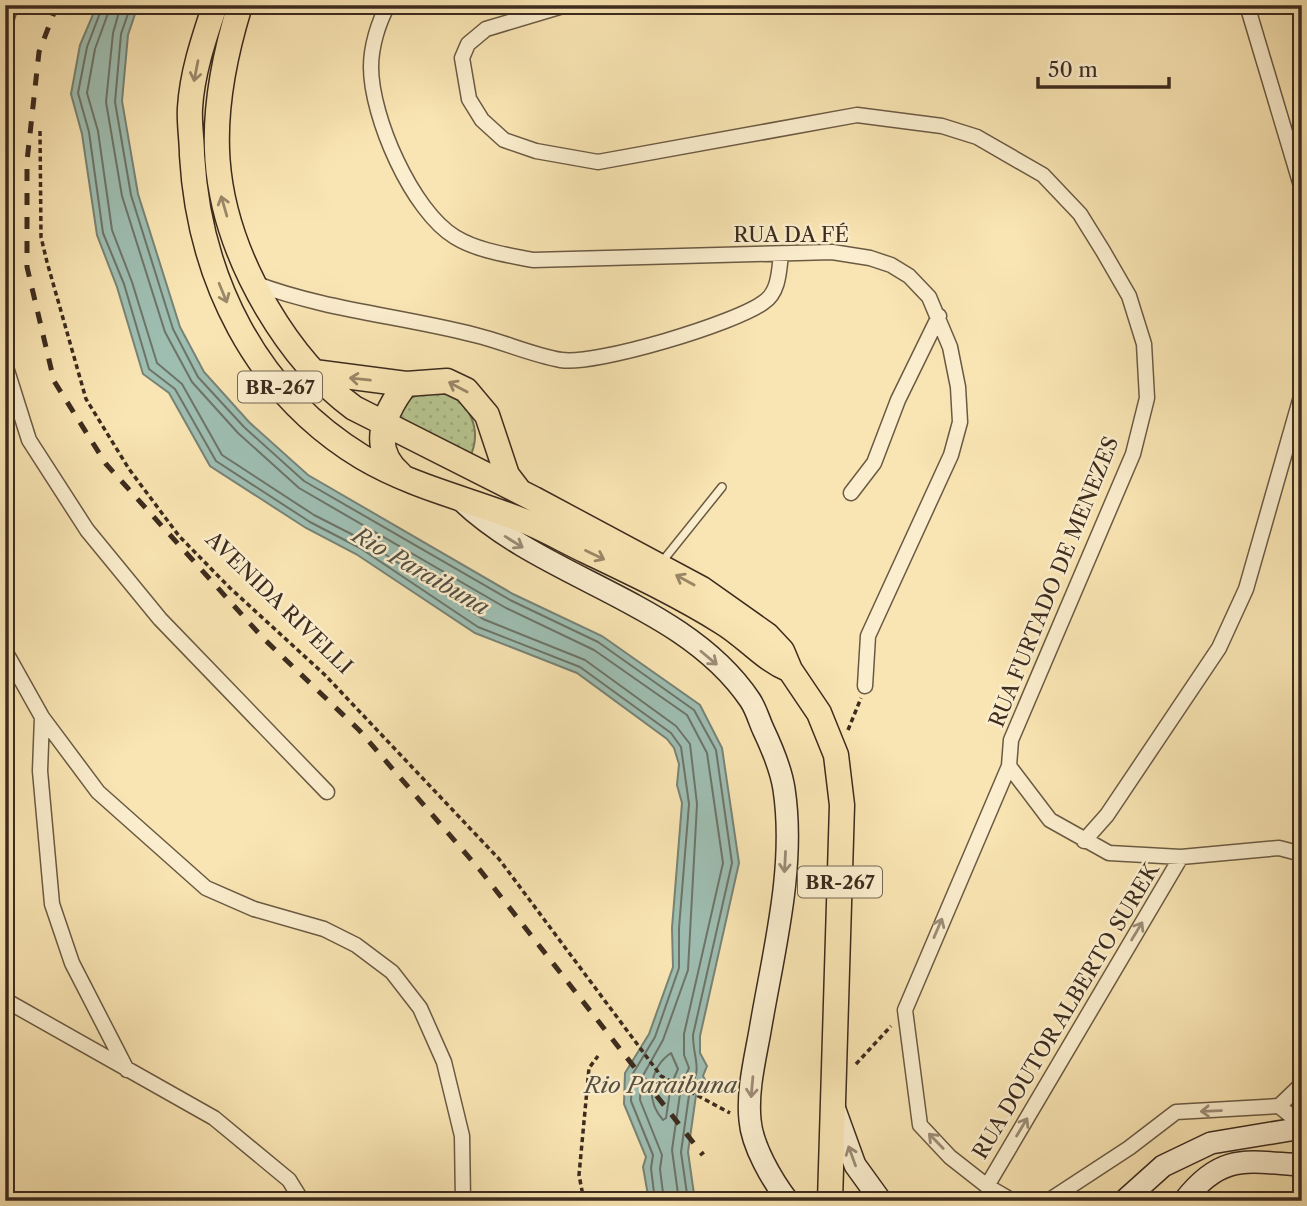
<svg xmlns="http://www.w3.org/2000/svg" width="1307" height="1206" font-family="'Libre Caslon Text',serif">
	<defs>
		<pattern id="park-dots" width="8" height="8" patternUnits="userSpaceOnUse" patternTransform="scale(1.75)"><rect width="8" height="8" fill="#b7c691"/><path d="M2 2h.1M6 6h.1" fill="none" stroke="#9eaa7d" stroke-width="1.8" stroke-linecap="round"/></pattern>
	</defs>
	<rect width="100%" height="100%" fill="#f9e5b3"/>
	<filter id="stains"><feTurbulence type="fractalNoise" baseFrequency=".00286" numOctaves="4"/><feColorMatrix values="0 0 0 0 .2 0 0 0 0 .09 0 0 0 0 .02 0 0 0 .5 -.17"/></filter>
	<radialGradient id="worn" r=".72"><stop offset=".6" stop-color="#630" stop-opacity="0"/><stop offset="1" stop-color="#630" stop-opacity=".3"/></radialGradient>
	<!-- park -->
	<path fill="url(#park-dots)" stroke="#7a7858" stroke-width="2" d="M440 391C469 399 483 429 470 457L393 419C408 395 413 395 440 391Z"/>
	<!-- water -->
	<path fill="#9ebeb2" stroke="#778377" stroke-width="2" d="M97 5H138L128 35 122 101 138 194 180 327 204 372 249 422 308 475 513 594 602 636 700 705 722 748 739 863 700 1036V1053L707 1066 703 1076 708 1086 704 1090 697 1088 688 1152 695 1201H649L643 1167 646 1157 624 1104 625 1073 649 1034 673 967 672 928 682 803 677 785 679 764 674 748 667 739 577 673 475 633 356 554 306 528 210 466 169 393 143 374 117 287 97 235 82 134 71 94 80 45Z"/>
	<g fill="none" stroke-linecap="round" stroke-linejoin="round">
		<!-- shore -->
		<path stroke="#6d7468" stroke-width="2" d="M103 5 87 47 78 93 89 132 103 233 124 284 149 369 175 389 216 461 310 522 360 548 478 627 580 667 671 733 681 747 689 804 679 928V968L655 1037 632 1075 631 1101 653 1155 651 1168 655 1201
			M111 5 95 49 87 93 98 131 112 230 132 282 157 363 182 384 222 455 314 515 365 541 483 619 585 660 676 726 690 744 697 804 688 970 663 1040 641 1079 640 1100 662 1155 660 1169 664 1201
			M121 5 113 33 106 102 122 196 165 332 192 382 238 433 299 488 506 608 594 650 687 715 707 753 723 863 684 1034V1055L689 1068 681 1087 672 1150 679 1201
			M131 5 121 34 115 102 131 195 173 329 198 377 244 427 304 481 510 600 598 642 694 710 716 750 732 863 693 1035C693 1059 703 1068 690 1088L681 1152 688 1201
			M671 1053 678 1069 671 1085 666 1118 663 1120C645 1100 649 1068 671 1053Z"/>
		<!-- service casing -->
		<g stroke="#6b5a43" stroke-width="10">
			<path id="service" d="M661 563 722 487"/>
		</g>
		<!-- minor casing -->
		<g stroke="#6b5a43" stroke-width="17">
			<path id="minor" d="M388 5C378 23 371 47 371 67 371 117 412 211 455 237 478 251 508 255 533 260L832 252 870 258 891 265 909 276 929 297 950 347 958 387 960 422 951 455 868 636 865 686
				M566 5 486 29 468 44 462 58 469 99 482 120 504 140 536 151 598 162 857 115 942 126 977 137 1043 175 1080 214 1103 251 1129 296 1144 344 1147 398 1133 454 1011 740 1009 766 905 1010 920 1125 950 1157 987 1186 1013 1201
				M1247 5 1302 189
				M5 24 11 5
				M254 283C325 310 401 316 475 335 504 342 532 355 561 360 594 366 737 323 764 302 779 292 779 271 781 254
				M5 364 29 440 87 530 160 619 327 792
				M851 493 874 463 898 400 939 316
				M5 651 42 717 98 792 206 888 254 909 324 929 356 945 392 972 420 1008 444 1062 462 1136 463 1201
				M42 717 40 771 52 904 72 963 127 1070
				M1009 766 1050 820 1109 853 1181 857 1279 848 1302 854
				M1084 841 1107 815 1219 648 1246 589 1302 393
				M5 1000 214 1118 289 1180 302 1201
				M1302 1084 1279 1106 1302 1125
				M987 1186 1181 857
				M5 1195 14 1201
				M1048 1201 1129 1148 1176 1112 1279 1106"/>
		</g>
		<!-- secondary casing -->
		<g stroke="#3c2b1e" stroke-width="24">
			<path id="secondary" d="M461 500C544 580 684 602 750 700 756 709 759 720 763 729 772 748 781 769 784 789 796 868 773 953 760 1031 755 1059 747 1091 750 1120 752 1146 772 1180 788 1201
				M834 1107 855 1165 881 1201
				M1124 1201 1163 1166 1211 1143 1302 1128
				M1184 1201C1222 1152 1247 1162 1302 1165"/>
		</g>
		<!-- trunk casing -->
		<g stroke="#3c2b1e" stroke-width="27">
			<path id="trunk" d="M215 5C204 38 192 73 190 108 189 123 192 140 192 155 199 278 255 392 362 457 414 488 473 500 529 523 548 531 567 542 586 551 632 573 679 595 722 622 747 637 763 659 790 670
				M240 5C205 118 206 204 267 308 290 347 317 381 354 408L534 499 702 589 767 635 782 651 790 670 819 713 836 755 842 805 830 1201
				M314 372 406 384 447 381 466 390 487 415 507 475 520 492
				M400 474C368 447 385 411 406 384"/>
		</g>
		<!-- path -->
		<path stroke="#3c2b1e" stroke-width="3.5" stroke-dasharray="5 3.5" stroke-linecap="butt" d="M40 131 41 237 47 262 86 399 129 469 179 536 230 588 325 675 499 859 661 1076 730 1113
			M848 730 861 698
			M856 1064 891 1026
			M584 1201 579 1175 589 1068 598 1056"/>
		<!-- service -->
		<use href="#service" stroke="#fbeece" stroke-width="7"/>
		<!-- minor -->
		<use href="#minor" stroke="#fbeece" stroke-width="14"/>
		<!-- secondary -->
		<use href="#secondary" stroke="#fbeece" stroke-width="21"/>
		<!-- trunk -->
		<use href="#trunk" stroke="#f9e5b3" stroke-width="24"/>
		<!-- rail -->
		<path stroke="#3c2b1e" stroke-width="5" stroke-dasharray="12 12" stroke-linecap="butt" d="M57 5 39 52 27 161V267L54 381 106 464 263 638 359 730 480 870 703 1155"/>
	</g>
	<!-- one-way arrows -->
	<defs><path id="oneway-shaft" d="M-6 0H5M1.5-3L5.5 0L1.5 3" fill="none" stroke-width="1.6" stroke-linecap="round" stroke-linejoin="round" transform="scale(1.75)"/></defs>
	<g stroke="#9a8868">
		<use href="#oneway-shaft" transform="translate(196 71) rotate(101)"/>
		<use href="#oneway-shaft" transform="translate(224 206) rotate(-106)"/>
		<use href="#oneway-shaft" transform="translate(223 293) rotate(68)"/>
		<use href="#oneway-shaft" transform="translate(360 379) rotate(-174)"/>
		<use href="#oneway-shaft" transform="translate(458 387) rotate(-152)"/>
		<use href="#oneway-shaft" transform="translate(595 555) rotate(26)"/>
		<use href="#oneway-shaft" transform="translate(685 580) rotate(-151)"/>
	</g>
	<g stroke="#9c8c76">
		<use href="#oneway-shaft" transform="translate(514 542) rotate(32)"/>
		<use href="#oneway-shaft" transform="translate(709 658) rotate(40)"/>
		<use href="#oneway-shaft" transform="translate(785 862) rotate(93)"/>
		<use href="#oneway-shaft" transform="translate(938 928) rotate(-67)"/>
		<use href="#oneway-shaft" transform="translate(1137 931) rotate(-59)"/>
		<use href="#oneway-shaft" transform="translate(752 1087) rotate(95)"/>
		<use href="#oneway-shaft" transform="translate(1211 1111) rotate(178)"/>
		<use href="#oneway-shaft" transform="translate(1022 1127) rotate(-59)"/>
		<use href="#oneway-shaft" transform="translate(936 1141) rotate(-134)"/>
		<use href="#oneway-shaft" transform="translate(852 1156) rotate(-110)"/>
	</g>
	<g text-anchor="middle" stroke-width="5" stroke-linejoin="round" paint-order="stroke">
		<!-- shield labels -->
		<g fill="#fbeece" stroke="#756653" stroke-width="2">
			<rect x="238" y="371.5" width="84" height="31" rx="5"/>
			<rect x="798" y="866.5" width="84" height="31" rx="5"/>
		</g>
		<g font-size="19" font-weight="bold" fill="#3c2b1e">
			<text x="280" y="394">BR-267</text>
			<text x="840" y="889">BR-267</text>
		</g>
		<!-- street labels -->
		<g font-size="21" fill="#3c2b1e" stroke="#fbeece">
			<text x="791" y="242">RUA DA FÉ</text>
			<text transform="translate(1054 582) rotate(-68)" y="7">RUA FURTADO DE MENEZES</text>
			<text transform="translate(279 603) rotate(44)" y="7">AVENIDA RIVELLI</text>
			<text transform="translate(1066 1011) rotate(-59)" y="7">RUA DOUTOR ALBERTO SUREK</text>
		</g>
		<!-- water labels -->
		<g font-size="23" font-style="italic" fill="#545043" stroke="#fbeece">
			<text transform="translate(421 571) rotate(30)" y="8">Rio Paraibuna</text>
			<text x="661" y="1093">Rio Paraibuna</text>
		</g>
	</g>
	<!-- margin -->
	<rect width="1307" height="1206" fill="none" stroke="#f9e5b3" stroke-width="28"/>
	<rect x="7" y="7" width="1293" height="1192" fill="none" stroke="#3c2b1e" stroke-width="3.5"/>
	<rect x="14" y="14" width="1279" height="1178" fill="none" stroke="#3c2b1e" stroke-width="2"/>
	<!-- scale -->
	<path d="M1038 77v10h131v-10" fill="none" stroke="#3c2b1e" stroke-width="3.5"/>
	<text x="1048" y="77" font-size="21" fill="#3c2b1e" stroke="#fbeece" stroke-width="5" paint-order="stroke">50 m</text>
	<rect width="100%" height="100%" filter="url(#stains)"/>
	<rect width="100%" height="100%" fill="url(#worn)"/>
</svg>
